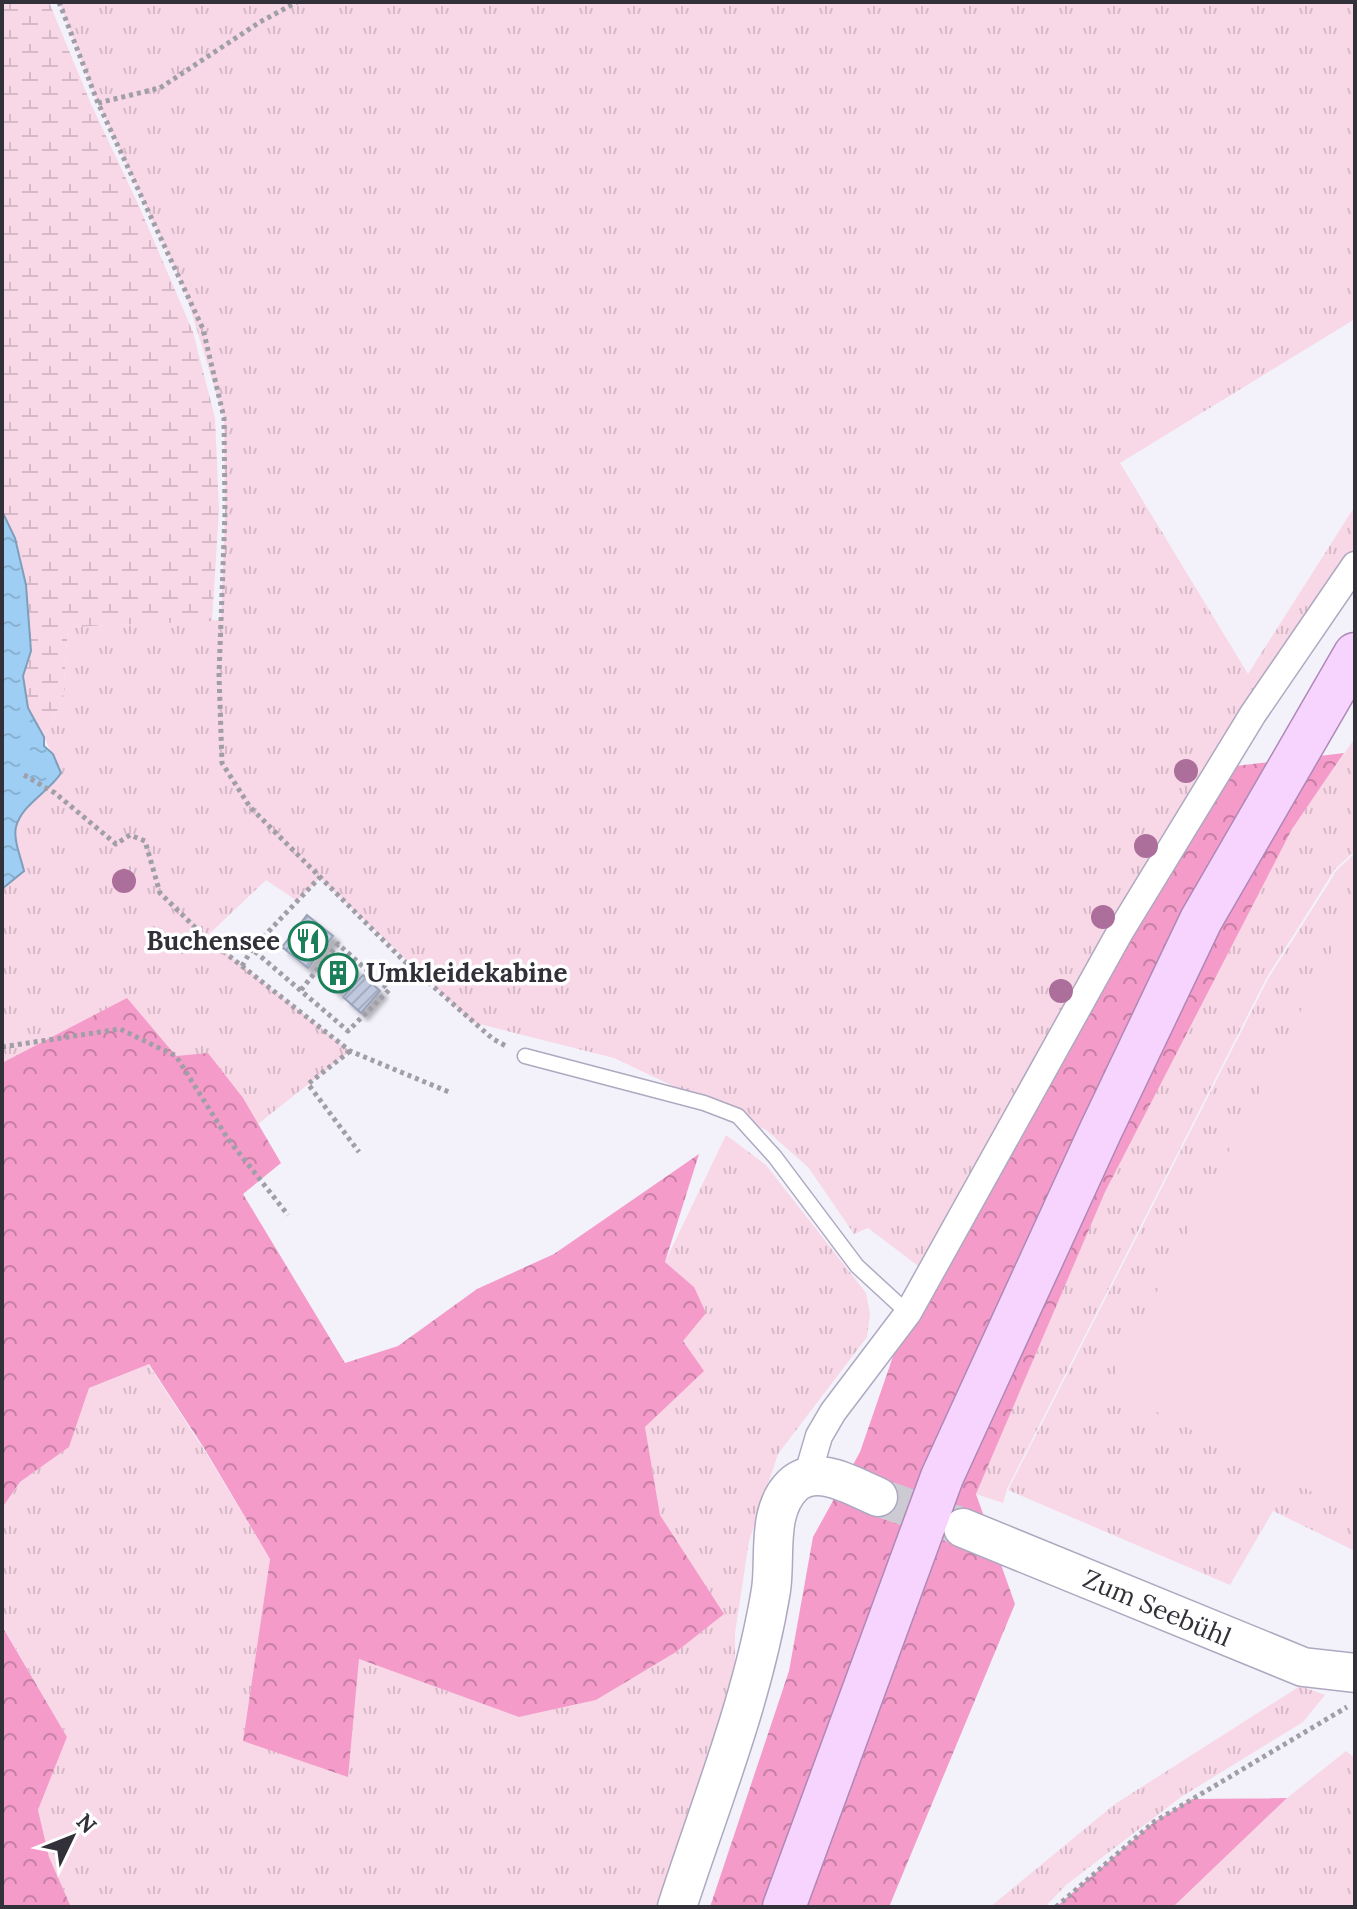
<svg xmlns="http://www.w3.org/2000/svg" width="1357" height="1909" font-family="Lora,serif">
	<defs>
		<pattern id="grass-tufts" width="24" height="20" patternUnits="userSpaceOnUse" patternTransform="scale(2)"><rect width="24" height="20" fill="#f8d7e6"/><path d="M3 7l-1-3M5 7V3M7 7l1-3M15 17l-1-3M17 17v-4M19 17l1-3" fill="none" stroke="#d5b9c6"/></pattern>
		<pattern id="forest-crowns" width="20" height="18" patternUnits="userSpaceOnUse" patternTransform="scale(2)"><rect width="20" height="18" fill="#f49bc9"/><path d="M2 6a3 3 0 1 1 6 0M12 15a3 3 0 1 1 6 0" fill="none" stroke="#c67fa4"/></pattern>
		<pattern id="wetland-marsh" width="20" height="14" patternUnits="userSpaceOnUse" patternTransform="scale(2)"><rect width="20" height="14" fill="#f8d7e6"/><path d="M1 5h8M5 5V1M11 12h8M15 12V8" fill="none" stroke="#d5b9c6"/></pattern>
		<pattern id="water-ripples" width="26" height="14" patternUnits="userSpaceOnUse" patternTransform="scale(2)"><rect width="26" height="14" fill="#9ecef3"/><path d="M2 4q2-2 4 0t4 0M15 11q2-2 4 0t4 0" fill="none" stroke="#89b1d1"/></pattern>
		<pattern id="building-hatch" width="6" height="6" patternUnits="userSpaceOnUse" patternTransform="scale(2)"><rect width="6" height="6" fill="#bfc8de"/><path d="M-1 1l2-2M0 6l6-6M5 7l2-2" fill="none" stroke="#a5acbf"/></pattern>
		<filter id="shadow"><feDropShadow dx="7" dy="7" stdDeviation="2" flood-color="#0004"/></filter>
	</defs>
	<rect width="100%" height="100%" fill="#f3f2fb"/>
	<!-- grass -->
	<path fill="url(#grass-tufts)" d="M59 2H1355V319L1120 463 1248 674 1355 506V565L930 1275 868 1228 854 1234 808 1167 766 1130 614 1058 472 1022 320 878 297 901 266 880 206 937 350 1051 258 1124 208 1053 2 1171V879L23 869C21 858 14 841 15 830 17 807 49 791 61 773L44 737 63 699 68 627 221 620 225 513 224 418 184 288 98 103Z
		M1355 738V851L1335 869 1267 977 1007 1489 1003 1503 976 1494 1105 1192 1281 844Z
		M1355 853V1551L1273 1511 1230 1585 1008 1490 1268 979 1337 870Z
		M726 1135 766 1165 866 1293 870 1314 867 1337 778 1454 749 1541 735 1633V1685L661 1907H71L49 1857 38 1810 67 1737 2 1625V1508L20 1482 69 1447 89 1388 148 1364 206 1453 270 1559 243 1741 359 1659 519 1717 596 1700 676 1652 723 1614 660 1515 645 1427 703 1371 683 1341 694 1287 665 1262Z
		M1300 1686 1325 1695 1303 1722 1181 1797 1066 1885 1045 1907H990L1115 1804Z
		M1346 1751 1355 1758V1907H1173L1287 1798Z"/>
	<!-- forest -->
	<path fill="url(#forest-crowns)" d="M1344 753 1292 829 1105 1192 976 1494 1015 1604 889 1907H710L789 1671 813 1537 860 1452 908 1313 1219 768Z
		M127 998 176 1056 208 1053 243 1098 281 1163 243 1194 345 1363 398 1346 477 1289 554 1254 699 1154 665 1262 694 1287 706 1313 683 1341 704 1371 645 1427 660 1515 724 1614 676 1652 596 1700 519 1717 359 1659 348 1777 243 1741 270 1559 204 1448 149 1364 89 1388 69 1447 20 1482 2 1508V1063Z
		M2 1626 67 1737 38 1810 49 1857 71 1907H2Z
		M1287 1798 1173 1907H1056L1154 1822 1192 1799Z"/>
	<!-- wetland -->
	<path fill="url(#wetland-marsh)" d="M2 2H49L91 104 139 206 193 332 215 418 219 510 212 621 68 627 63 699 44 737 28 708 23 676 31 651 15 538 2 511Z"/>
	<!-- garden -->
	<path fill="#f8d7e6" d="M1346 923 1355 927V1514L1108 1387Z"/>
	<!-- water -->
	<path fill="url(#water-ripples)" stroke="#7e9fbb" stroke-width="2" d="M2 511 15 538 26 585 31 651 23 676 28 708 44 737V746L53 754 61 773C49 792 22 804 16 827 13 839 21 858 24 871L2 889Z"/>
	<!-- building -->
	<path fill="url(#building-hatch)" stroke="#9aa2b8" stroke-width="2" filter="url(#shadow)" d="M307 915 333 936 308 968 282 947Z
		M339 954 356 970 337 992 319 976Z
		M363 975 380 991 361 1013 343 997Z"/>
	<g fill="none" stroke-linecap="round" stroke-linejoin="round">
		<!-- secondary-tunnel -->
		<path stroke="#cccbd4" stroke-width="38" stroke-dasharray="38 19" stroke-linecap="butt" d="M878 1497 957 1525"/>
		<!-- lane casing -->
		<g stroke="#aea9c0" stroke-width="17">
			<path id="lane" d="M525 1056 704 1103 738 1116 775 1157 857 1266 908 1313"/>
		</g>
		<!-- street casing -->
		<g stroke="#aea9c0" stroke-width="29">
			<path id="street" d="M807 1477 819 1436 833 1412 908 1313 1120 932 1253 714 1355 565"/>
		</g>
		<!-- secondary casing -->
		<g stroke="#aea9c0" stroke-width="41">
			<path id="secondary" d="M963 1528 1303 1667 1355 1673
				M677 1907C711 1802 753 1700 771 1590 776 1557 766 1511 793 1485 817 1463 854 1487 878 1497"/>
		</g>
		<!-- primary casing -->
		<g stroke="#af88b8" stroke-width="45">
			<path id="primary" d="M784 1907 942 1477 1100 1132 1201 920 1355 654"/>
		</g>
		<!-- path -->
		<path stroke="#a09ea7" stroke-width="5" stroke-dasharray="4 4" stroke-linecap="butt" d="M59 2 98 103 203 329 224 418 225 513 219 675 222 763 250 807 403 960 493 1039 506 1046
			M98 103 160 88 260 22 297 2
			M24 775 55 793 116 844 130 835 145 841 160 893 205 937 350 1051 449 1092
			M242 966 252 949
			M301 990 338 944 389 990 348 1031 252 949 320 877
			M2 1047 120 1029 176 1056 228 1139 288 1215
			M350 1051 308 1084 359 1152
			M1056 1907 1154 1822 1347 1707"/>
		<!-- lane -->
		<use href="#lane" stroke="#fff" stroke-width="14"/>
		<!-- street -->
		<use href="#street" stroke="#fff" stroke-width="26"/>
		<!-- secondary -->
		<use href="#secondary" stroke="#fff" stroke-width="38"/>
		<!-- primary -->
		<use href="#primary" stroke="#f7d4fd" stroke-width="42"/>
	</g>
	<!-- trees -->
	<g fill="#ac6f9b">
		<circle cx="1186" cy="771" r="12"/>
		<circle cx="1146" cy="846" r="12"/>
		<circle cx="124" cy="881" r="12"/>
		<circle cx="1103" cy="917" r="12"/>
		<circle cx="1061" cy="991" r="12"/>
	</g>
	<!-- icons -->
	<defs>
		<g id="restaurant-ring" transform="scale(2)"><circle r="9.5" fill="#fff" stroke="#1b805a" stroke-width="1.5"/><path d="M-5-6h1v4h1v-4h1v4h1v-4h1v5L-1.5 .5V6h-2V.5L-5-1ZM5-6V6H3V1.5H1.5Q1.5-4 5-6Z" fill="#1b805a"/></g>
		<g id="building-ring" transform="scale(2)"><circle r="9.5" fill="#fff" stroke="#1b805a" stroke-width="1.5"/><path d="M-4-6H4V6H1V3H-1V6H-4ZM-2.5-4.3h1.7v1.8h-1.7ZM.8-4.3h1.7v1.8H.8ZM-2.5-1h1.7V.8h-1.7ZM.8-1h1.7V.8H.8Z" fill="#1b805a"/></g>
	</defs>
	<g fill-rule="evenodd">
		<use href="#restaurant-ring" x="308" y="941"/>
		<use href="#building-ring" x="338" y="973"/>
	</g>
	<g text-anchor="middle" stroke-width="7" stroke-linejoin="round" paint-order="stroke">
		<!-- poi labels -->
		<g font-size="26" font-weight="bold" fill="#323039" stroke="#fff" text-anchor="end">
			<text x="280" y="950">Buchensee</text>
			<text x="366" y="982" text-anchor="start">Umkleidekabine</text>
		</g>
		<!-- street labels -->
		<g font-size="26" fill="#323039" stroke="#fff">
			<text transform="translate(1157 1608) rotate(23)" y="9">Zum Seebühl</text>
		</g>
	</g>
	<!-- border -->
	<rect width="1357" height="1909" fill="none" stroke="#323039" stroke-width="8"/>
	<!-- north arrow -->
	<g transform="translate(72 1837) rotate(47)" stroke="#ffffff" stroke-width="6" paint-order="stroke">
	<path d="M0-6L14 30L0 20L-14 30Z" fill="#323039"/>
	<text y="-12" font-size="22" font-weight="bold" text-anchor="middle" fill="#323039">N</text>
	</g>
</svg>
